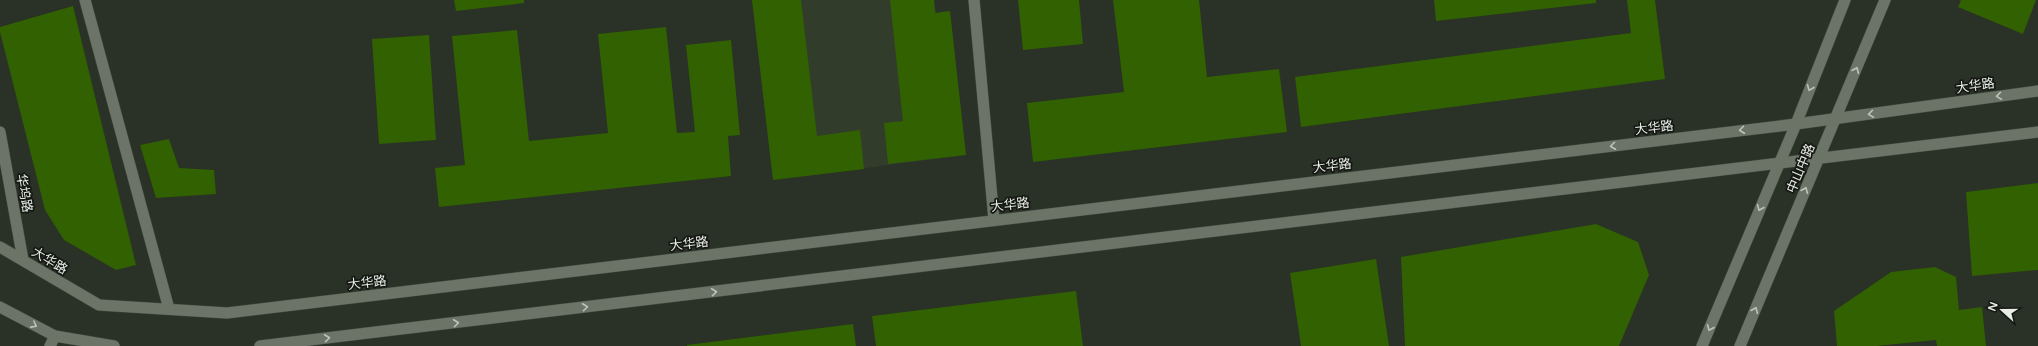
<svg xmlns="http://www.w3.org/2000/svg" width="2038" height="346" font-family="'Varela Round','Noto Sans SC',sans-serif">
	<rect width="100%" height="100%" fill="#2a3126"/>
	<!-- built -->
	<path fill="#313c2b" d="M752 0H934L936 13 950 11 966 155 773 180Z"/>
	<!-- building -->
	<path fill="#316100" d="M454 0H524V3L456 11Z
		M752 0H801L817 136 860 130 864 169 773 180Z
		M890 0H934L935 13 950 11 966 155 888 164 884 123 903 121Z
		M1018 0H1079L1083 44 1023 50Z
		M1113 0H1199L1207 77 1279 69 1287 132 1033 162 1027 103 1124 92Z
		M1434 0H1596V3L1436 21Z
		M1627 0H1655L1665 79 1301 127 1295 77 1631 33Z
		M1961 0H2036L2023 34 1958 7Z
		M73 6 136 265 116 270 64 240 45 210 0 32V27Z
		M666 27 677 133 695 132 686 45 731 40 740 135 728 136 731 176 439 207 435 168 465 165 452 36 517 30 529 141 608 133 598 34Z
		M429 35 436 140 379 144 372 39Z
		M169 139 179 168 214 170 216 194 156 198 140 145Z
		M2038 183V270L1972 276 1966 192Z
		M1596 224 1638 242 1649 275 1619 346H1405L1401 257Z
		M1376 259 1389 346H1301L1290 273Z
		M1935 267 1956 277 1959 310 1982 307 1986 346H1937L1936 340 1876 346H1837L1834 311 1891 272Z
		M1076 291 1083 346H876L872 316Z
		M853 324 856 346H687V345Z"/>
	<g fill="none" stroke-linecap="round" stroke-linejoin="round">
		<!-- service casing -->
		<g stroke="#454c43" stroke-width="12">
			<path id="service" d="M974 0 994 220"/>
		</g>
		<!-- minor casing -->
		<g stroke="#454c43" stroke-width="12">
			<path id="minor" d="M85 0 169 309
				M50 346 55 336"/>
		</g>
		<!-- tertiary casing -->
		<g stroke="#454c43" stroke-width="12">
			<path id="tertiary" d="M0 132 23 260
				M0 247 99 305 227 313 1796 124 2038 91
				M0 307 55 336 114 346
				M260 346 2038 132"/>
		</g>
		<!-- secondary casing -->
		<g stroke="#454c43" stroke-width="12">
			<path id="secondary" d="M1702 346 1796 124 1845 0
				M1740 346 1885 0"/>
		</g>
		<!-- service -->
		<use href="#service" stroke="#6c7467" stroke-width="11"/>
		<!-- minor -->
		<use href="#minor" stroke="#6c7467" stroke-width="11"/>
		<!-- tertiary -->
		<use href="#tertiary" stroke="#6c7467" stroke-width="11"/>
		<!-- secondary -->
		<use href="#secondary" stroke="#6c7467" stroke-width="11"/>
	</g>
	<!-- one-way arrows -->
	<defs><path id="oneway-chevron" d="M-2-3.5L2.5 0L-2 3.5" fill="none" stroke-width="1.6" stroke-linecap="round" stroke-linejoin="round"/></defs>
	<g stroke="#bdc3ba">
		<use href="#oneway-chevron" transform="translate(1856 70) rotate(-67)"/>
		<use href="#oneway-chevron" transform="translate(1810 88) rotate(112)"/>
		<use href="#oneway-chevron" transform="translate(1999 96) rotate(172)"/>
		<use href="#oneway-chevron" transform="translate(1871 114) rotate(172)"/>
		<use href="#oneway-chevron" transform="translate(1742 130) rotate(173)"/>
		<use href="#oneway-chevron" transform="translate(1613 146) rotate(173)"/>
		<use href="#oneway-chevron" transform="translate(1805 190) rotate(-67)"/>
		<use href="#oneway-chevron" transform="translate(1760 208) rotate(113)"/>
		<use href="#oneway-chevron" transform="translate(714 292) rotate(-7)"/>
		<use href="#oneway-chevron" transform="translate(585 307) rotate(-7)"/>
		<use href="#oneway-chevron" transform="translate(1755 310) rotate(-67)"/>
		<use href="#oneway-chevron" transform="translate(456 323) rotate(-7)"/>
		<use href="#oneway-chevron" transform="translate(34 325) rotate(28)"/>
		<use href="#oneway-chevron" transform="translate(1710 328) rotate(113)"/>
		<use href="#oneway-chevron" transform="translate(327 338) rotate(-7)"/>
	</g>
	<g text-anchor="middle" stroke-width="3.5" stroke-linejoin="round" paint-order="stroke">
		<!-- street labels -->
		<g font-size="13" fill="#e8ede6" stroke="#151813">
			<text transform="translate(1975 85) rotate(-8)" y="5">大华路</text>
			<text transform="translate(1654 127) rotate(-7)" y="5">大华路</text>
			<text transform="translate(1332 165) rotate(-7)" y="5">大华路</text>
			<text transform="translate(1800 168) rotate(-67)" y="5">中山中路</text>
			<text transform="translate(25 193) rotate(80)" y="5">华坞路</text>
			<text transform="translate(1010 204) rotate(-7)" y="5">大华路</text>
			<text transform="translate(689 243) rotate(-7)" y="5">大华路</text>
			<text transform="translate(50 260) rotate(31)" y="5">大华路</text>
			<text transform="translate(367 282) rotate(-7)" y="5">大华路</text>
		</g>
	</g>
	<!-- north arrow -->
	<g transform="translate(2002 310) rotate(291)" stroke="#151813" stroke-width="3" paint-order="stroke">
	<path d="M0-3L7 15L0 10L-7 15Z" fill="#e8ede6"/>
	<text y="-6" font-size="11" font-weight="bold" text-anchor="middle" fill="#e8ede6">N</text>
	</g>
</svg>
